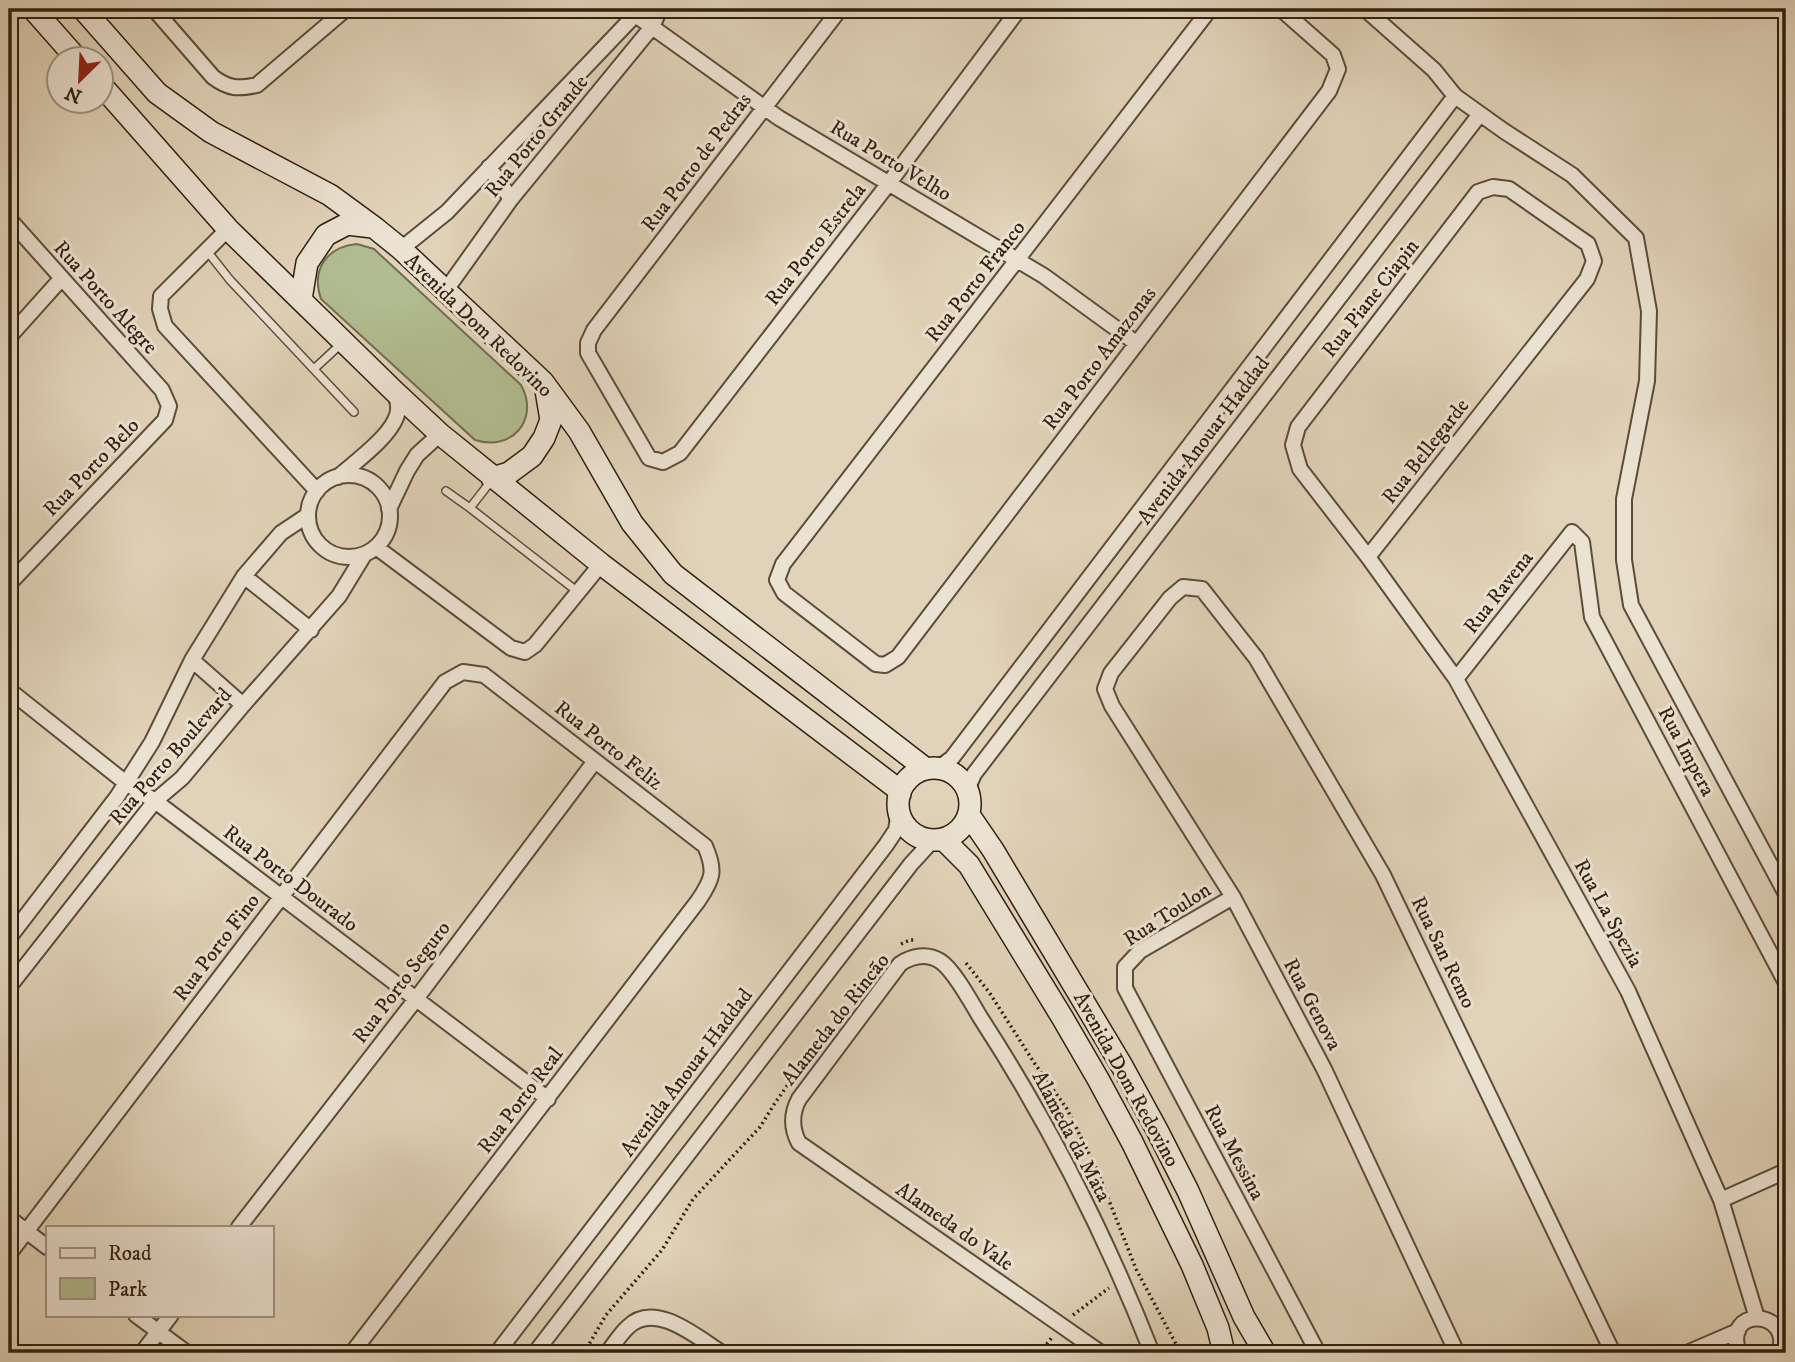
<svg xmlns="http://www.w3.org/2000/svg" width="1795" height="1362" font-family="'IM FELL DW Pica',serif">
	<rect width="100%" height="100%" fill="#e1d3b9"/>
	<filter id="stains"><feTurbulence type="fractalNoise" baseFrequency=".00286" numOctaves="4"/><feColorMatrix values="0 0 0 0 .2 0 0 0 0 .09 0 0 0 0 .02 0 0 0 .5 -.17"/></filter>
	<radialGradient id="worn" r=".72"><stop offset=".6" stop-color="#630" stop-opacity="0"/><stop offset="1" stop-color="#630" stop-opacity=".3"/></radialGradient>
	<!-- green -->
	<path fill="#b1bc90" stroke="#706e50" stroke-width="2" d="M357 244 374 249 521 385C540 419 512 452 475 440L321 299C311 270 326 247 357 244Z"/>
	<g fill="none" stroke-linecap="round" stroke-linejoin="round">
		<!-- lane casing -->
		<g stroke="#5c4d3a" stroke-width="10">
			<path id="lane" d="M207 251 230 280 354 412
				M314 369 342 343
				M491 481 470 508 578 592
				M446 491 470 508"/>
		</g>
		<!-- street casing -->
		<g stroke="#5c4d3a" stroke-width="18">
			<path id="street" d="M154 9 213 77C229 89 238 89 257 85L346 9
				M627 9 779 118 1044 276 1136 343
				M840 9 594 330 588 343V353L649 458 663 462 680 453 889 183 1019 9
				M1210 9 783 564 777 580 784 593 876 664 885 665 898 657 1329 91 1338 69 1333 55 1281 9
				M1365 9 1434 70 1455 96 1504 131 1572 175 1636 238 1649 311 1647 381 1624 499V560L1631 605 1786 894
				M489 167 511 199
				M9 219 162 390 169 406 165 420 9 584
				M228 229 161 296 160 309 165 326 317 491
				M401 249 447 212 635 15 641 13
				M446 290 511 199 652 27 660 9
				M9 337 61 279
				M308 516a41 41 0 1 1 82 0a41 41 0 1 1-82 0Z
				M338 477C355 462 396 433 398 410 399 405 396 398 396 393
				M389 509 407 471 417 455 440 434
				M376 547 511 648 525 652 535 645 601 564
				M1368 557 1587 279 1594 261 1588 244 1509 189 1493 187 1478 192 1298 427 1293 445 1300 469 1368 557 1456 679 1628 991 1721 1200 1757 1318
				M244 576 311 630
				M192 660 243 705
				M1456 679 1572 532 1582 542 1592 617 1786 983
				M9 690 126 783 155 801 548 1099
				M935 768 944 764 952 758 1455 96
				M969 796 970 783 974 774 1480 114
				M1233 897 1140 951 1125 967V988L1318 1353
				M9 938 117 797 152 742 192 660 244 576 281 533 308 515
				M9 987 155 801 182 778 243 705 339 596 364 555
				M1721 1200 1786 1171
				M9 1218 47 1247
				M239 1227 416 999 595 761
				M9 1254 445 682 463 672 484 675 705 846C716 871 713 879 698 901L352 1353
				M136 1315 187 1353
				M142 1353 171 1315
				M497 1353 886 845 896 830 899 812
				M535 1353 911 864 933 840
				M607 1353C614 1345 620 1334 628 1327 655 1300 698 1338 722 1353
				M1101 1353 799 1143C791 1128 791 1114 799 1099L900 964C912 956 927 953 940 961 954 970 971 1002 980 1017 1049 1123 1106 1236 1152 1353
				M1457 1353 1324 1069 1233 897 1112 706 1105 689 1111 673 1170 598 1183 587 1202 589 1256 658 1383 875 1613 1353
				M1687 1353 1738 1331
				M1739 1353C1721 1304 1795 1310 1779 1353"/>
		</g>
		<!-- secondary casing -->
		<g stroke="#2f2010" stroke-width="24">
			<path id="secondary" d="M33 9 78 60
				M83 9 157 93 211 132 330 195 375 228 401 249 543 382 579 431 632 523 673 574 926 769
				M102 86 228 229 396 393 440 434 601 564 895 787 900 794
				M301 299 307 263 326 235 347 224 373 227
				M492 478 509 473 532 456 544 438 551 420 546 390
				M898 804a36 36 0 1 1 72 0a36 36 0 1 1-72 0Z
				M969 815 993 850 1122 1066 1157 1130 1188 1191 1244 1317 1265 1353
				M943 839 969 865 1062 1017 1098 1079 1132 1142 1192 1265 1218 1328 1224 1353"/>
		</g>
		<!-- path -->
		<path stroke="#2f2010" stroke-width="3.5" stroke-dasharray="2 3.5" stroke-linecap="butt" d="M901 944 910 940H916
			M966 963 989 992 1035 1064 1067 1109 1097 1170 1136 1269 1177 1346 1178 1353
			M1073 1315 1109 1288
			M584 1353 606 1315 662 1250 693 1199 760 1127 775 1103 808 1056 815 1050
			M1040 1353 1053 1336"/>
		<!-- lane -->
		<use href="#lane" stroke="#ece2d2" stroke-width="7"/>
		<!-- street -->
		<use href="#street" stroke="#ece2d2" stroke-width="14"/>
		<!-- secondary -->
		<use href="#secondary" stroke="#ece2d2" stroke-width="21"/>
	</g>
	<g text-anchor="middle" stroke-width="6" stroke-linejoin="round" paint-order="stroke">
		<!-- street labels -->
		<g font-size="21" fill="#2f2010" stroke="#ece2d2">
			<text transform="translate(536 136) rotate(-51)" y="7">Rua Porto Grande</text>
			<text transform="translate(891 160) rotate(31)" y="7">Rua Porto Velho</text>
			<text transform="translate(696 162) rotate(-53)" y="7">Rua Porto de Pedras</text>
			<text transform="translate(815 244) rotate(-52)" y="7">Rua Porto Estrela</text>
			<text transform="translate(975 281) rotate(-52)" y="7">Rua Porto Franco</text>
			<text transform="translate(106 297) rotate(48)" y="7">Rua Porto Alegre</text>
			<text transform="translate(1370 298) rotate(-52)" y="7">Rua Piane Ciapin</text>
			<text transform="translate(479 325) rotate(44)" y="7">Avenida Dom Redovino</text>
			<text transform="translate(1099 358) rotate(-53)" y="7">Rua Porto Amazonas</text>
			<text transform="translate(1203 440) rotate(-53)" y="7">Avenida Anouar Haddad</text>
			<text transform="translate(1425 451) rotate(-52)" y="7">Rua Bellegarde</text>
			<text transform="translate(91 467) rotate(-46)" y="7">Rua Porto Belo</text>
			<text transform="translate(1498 592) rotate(-52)" y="7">Rua Ravena</text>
			<text transform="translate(609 745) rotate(38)" y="7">Rua Porto Feliz</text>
			<text transform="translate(1687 751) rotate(62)" y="7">Rua Impera</text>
			<text transform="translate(170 756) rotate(-49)" y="7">Rua Porto Boulevard</text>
			<text transform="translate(291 878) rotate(37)" y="7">Rua Porto Dourado</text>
			<text transform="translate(1609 913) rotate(61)" y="7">Rua La Spezia</text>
			<text transform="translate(1167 914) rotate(-33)" y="7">Rua Toulon</text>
			<text transform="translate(216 947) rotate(-53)" y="7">Rua Porto Fino</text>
			<text transform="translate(1444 952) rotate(64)" y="7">Rua San Remo</text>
			<text transform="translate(401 982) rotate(-53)" y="7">Rua Porto Seguro</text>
			<text transform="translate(1313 1004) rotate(62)" y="7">Rua Genova</text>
			<text transform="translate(835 1019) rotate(-52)" y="7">Alameda do Rincão</text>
			<text transform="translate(686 1072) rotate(-53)" y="7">Avenida Anouar Haddad</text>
			<text transform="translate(1127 1079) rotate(61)" y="7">Avenida Dom Redovino</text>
			<text transform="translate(520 1100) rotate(-53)" y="7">Rua Porto Real</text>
			<text transform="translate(1072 1136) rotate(62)" y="7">Alameda da Mata</text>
			<text transform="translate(1235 1152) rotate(62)" y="7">Rua Messina</text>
			<text transform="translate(955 1226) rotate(35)" y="7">Alameda do Vale</text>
		</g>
	</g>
	<!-- margin -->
	<rect width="1795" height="1362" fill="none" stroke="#e1d3b9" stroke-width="35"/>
	<rect x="10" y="10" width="1774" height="1341" fill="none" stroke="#2f2010" stroke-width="3.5"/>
	<rect x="18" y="18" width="1760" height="1327" fill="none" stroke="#2f2010" stroke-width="2"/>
	<!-- legend -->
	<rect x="46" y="1226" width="228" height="91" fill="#ece2d2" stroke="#a09484" stroke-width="2"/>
	<rect x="60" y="1248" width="35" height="10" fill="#ece2d2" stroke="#a09484" stroke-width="2"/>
	<text x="108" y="1260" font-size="21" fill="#2f2010">Road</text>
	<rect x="60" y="1278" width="35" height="21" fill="#b1bc90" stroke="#a09484" stroke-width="2"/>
	<text x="108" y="1296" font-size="21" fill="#2f2010">Park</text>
	<!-- north arrow -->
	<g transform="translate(80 80) rotate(204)"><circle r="33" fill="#ece2d2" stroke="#a09484" stroke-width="2"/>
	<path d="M0-5L12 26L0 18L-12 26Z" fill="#8f2418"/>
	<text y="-10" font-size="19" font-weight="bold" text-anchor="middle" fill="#2f2010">N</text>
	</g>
	<rect width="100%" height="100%" filter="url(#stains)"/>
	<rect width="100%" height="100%" fill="url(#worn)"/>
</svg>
